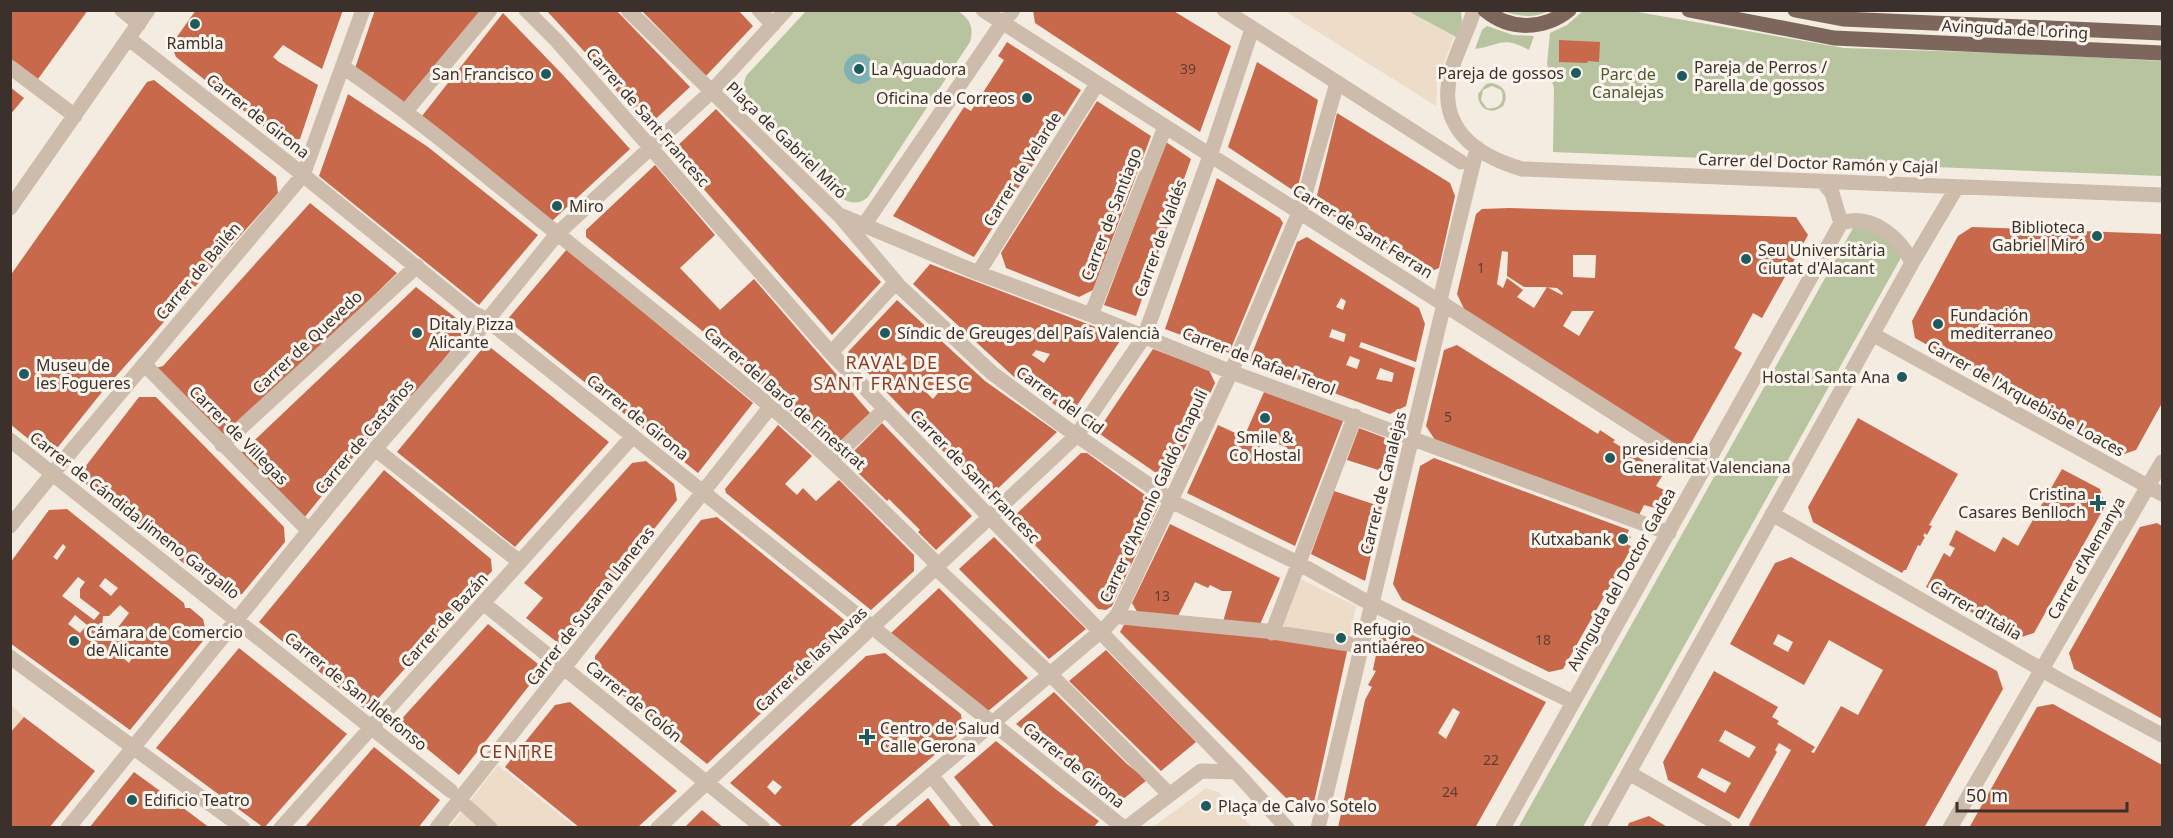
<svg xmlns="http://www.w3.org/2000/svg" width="2173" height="838" font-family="'Noto Sans',sans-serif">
	<rect width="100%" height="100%" fill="#f4ebe1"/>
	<!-- green -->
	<path fill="#b8c4a0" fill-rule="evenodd" d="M1412 10 1461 11 1462 21 1458 38 1411 13Z
		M1584 10 1632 11 1844 48 2031 54 2162 61V176L1553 152 1554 88 1547 64 1550 33 1567 25Z
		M806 11H958C970 19 974 27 970 42L868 197C860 204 852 204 843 199L745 93 744 83 746 76Z
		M1502 11H1501H1549C1533 19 1518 16 1502 11Z
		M1487 26 1513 35 1534 36 1529 50C1502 35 1499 46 1475 49L1482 30Z
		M1492 83C1505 86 1509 95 1503 106 1491 116 1478 109 1478 94L1486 84ZM1492 86 1501 90C1506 101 1499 110 1487 108L1481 100 1483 90Z
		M1862 223 1898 243 1903 254 1583 827 1518 828 1853 228Z"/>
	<!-- plaza -->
	<path fill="#ecdcc8" d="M1285 11H1412L1411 13 1454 36 1437 82 1436 106Z
		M1294 576 1356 606 1348 647 1266 631Z
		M11 705 24 717 11 734Z
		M498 765 575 827 449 828Z
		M1206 788 1218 792 1252 827H1153Z"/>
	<!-- water -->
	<path fill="#7fb0b2" d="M844 69a15 15 0 1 1 30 0a15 15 0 1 1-30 0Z"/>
	<!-- building -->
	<path fill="#c8694b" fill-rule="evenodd" d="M10 10H88L38 79 10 59Z
		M196 10H343L322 69 283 45 273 57 279 62 318 85 300 139 282 141 176 57 172 47 174 41Z
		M375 10H484L406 107 354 71Z
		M546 10H616L690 87 648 126 604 77 606 75Z
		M641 10H738L753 26 706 76Z
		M1033 10H1172L1231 46 1200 132 1035 23Z
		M503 13 563 75 630 149 553 220 551 221 422 116Z
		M1559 40 1600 42 1599 62 1588 61 1587 63 1559 62Z
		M1007 42 1081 90 974 257 893 216 964 107 971 111 1004 60 998 56Z
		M1257 62 1318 100 1297 191H1294L1228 147Z
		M154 80 276 177 278 193 102 392 58 447 42 450 10 424V276L147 82Z
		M10 87 24 98 10 115Z
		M348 94 428 147 538 235 479 305 319 176Z
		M1097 101 1151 136 1093 290 1079 297 1006 268 1001 253Z
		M716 109 881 282 832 335 671 152Z
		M1337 113 1450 183 1455 196 1439 268 1423 275 1315 204Z
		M1166 142 1191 159 1136 316 1104 305Z
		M655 165 715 235 680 268 720 310 754 279 870 413 832 449 711 338 586 237V230Z
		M1217 178 1280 218 1283 223 1229 353 1165 329Z
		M310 203 397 273 227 439 156 368 163 366Z
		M1509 208 1796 217 1808 235 1762 318 1753 313 1734 348 1742 353 1691 443 1677 448 1465 311 1457 294 1476 214 1482 209ZM1502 251 1508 252 1507 276 1524 287H1543L1557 288 1563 293 1562 295 1547 287 1534 308 1517 297 1523 290 1507 278 1503 288 1497 284ZM1573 255H1596L1595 278 1573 277ZM1572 311H1594L1579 336 1563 326Z
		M1972 227 2162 234V403L2136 450 2121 455 1915 338 1912 321 1958 236Z
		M1307 237 1419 308 1425 324 1416 362 1361 342 1359 347 1415 368 1406 406 1390 414 1249 361 1297 242ZM1341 298 1346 301 1343 310 1336 307ZM1332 329 1346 334 1344 342 1329 337ZM1350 356 1360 360 1357 369 1346 365ZM1380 368 1394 373 1392 382 1376 379Z
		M567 249 753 403 698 473 507 320Z
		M930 264 1119 336 1120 341 1072 413 1068 414 1013 376 913 284ZM1036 350 1050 354 1044 363 1032 355Z
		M416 287 469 328 424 384 380 424 304 518 240 454Z
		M897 300 985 381 1057 432 988 498 848 352ZM903 355 907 359 902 364 898 360ZM933 386 938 393 933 399 926 392Z
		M486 344 609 442 515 547 397 452Z
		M1457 345 1598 434 1600 430 1615 440 1613 442 1664 473 1656 486 1664 490 1662 492 1667 495 1659 509 1644 505 1639 515 1435 440 1426 426 1444 350Z
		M1153 349 1209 370 1215 383 1169 482 1097 432Z
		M1264 392 1343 421 1295 546 1187 493 1218 425 1244 437ZM1268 440 1286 447 1282 458 1263 451Z
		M139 397H156L284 527 285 542 242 594 224 596 86 484 85 467Z
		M1858 418 1958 474 1929 525 1932 526 1927 535 1925 533 1923 536 1925 537 1920 546 1918 545 1906 570H1904L1902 573 1813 522 1808 507Z
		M882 423 972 516 936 550 918 532 920 530 889 499 887 501 845 460Z
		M778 425 812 456 785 484 797 495 803 488 816 501 839 480 914 555V571L871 610 726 493 725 489Z
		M1359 428 1388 439 1396 454 1391 474 1347 460Z
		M1081 453H1087L1159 505 1112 606 1106 610 1098 609 1010 520Z
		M1434 458 1629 530 1627 535 1631 537 1627 544 1632 547 1563 669 1549 672 1402 600 1393 584 1420 466Z
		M646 461 674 484 677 500 562 646 526 618 543 598 524 583 632 463Z
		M2062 469 2100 489 2105 506 2034 633 2018 638 1926 587 1944 553 1950 557 1955 548 1949 545 1956 530 1995 552 2003 537 2018 546Z
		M384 470 491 559 492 571 367 711 259 622Z
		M1334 491 1382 507 1373 537H1375L1365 581 1311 554Z
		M67 509 184 603 185 608H190L203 619 207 636 130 730 10 643V563L49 510ZM63 544 66 547 57 560 53 557ZM78 577 85 582 80 589V598L100 613 94 620 62 596ZM105 578 118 588 111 596 99 586ZM120 605 129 613 113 634 102 626 103 616H109ZM75 615 87 625 80 633 68 624ZM120 645 134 655 129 663 116 652Z
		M717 517 853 627 707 764 595 673V656L701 520Z
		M2157 523 2162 526V719L2074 669 2069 653 2140 527Z
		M1170 524 1280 578 1258 629 1222 625 1232 591H1222L1210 585 1208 588 1195 582 1176 620 1139 615 1132 603Z
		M994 537 1086 629 1049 659 959 569Z
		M1791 557 1997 671 2003 689 1924 828H1753L1749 825 1791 750 1779 743 1775 750 1777 752 1739 819 1668 780 1663 762 1714 671 1778 707 1772 717 1779 721 1777 724 1815 747 1811 752 1814 753 1841 706 1858 715 1883 670 1829 640 1804 685 1730 644 1775 563ZM1778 634 1793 642 1788 652 1773 644ZM1725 730 1756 747 1749 758 1719 741ZM1702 768 1731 783 1725 793 1697 777Z
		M939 588 1028 678 987 712 890 634Z
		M1126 621 1348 647 1313 807 1300 812 1120 632Z
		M488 624 543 668 459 775 397 724Z
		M1391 624 1546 702 1475 828H1338L1365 700 1372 687 1368 685 1376 671 1373 670 1381 629ZM1453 708 1460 712 1446 739 1438 733Z
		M239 648 347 734 264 828 156 748Z
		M1106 650 1196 742 1161 771 1069 681Z
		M885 653 961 714 963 731 848 828H784L730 783 866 656ZM773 780 782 787 775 795 767 787Z
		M1054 692 1127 764 1147 780 1117 804 1016 724Z
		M570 702 677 791 637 828H580L505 767 555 705Z
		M2053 704 2162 765V828H1969L2037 707Z
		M24 717 95 771 49 828H10V733Z
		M996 741 1058 791 1099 821 1093 828H995L954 777Z
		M374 747 440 800 418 828H304Z
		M134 772 178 804 210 828H89Z
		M928 798 952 828H893Z
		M702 810 724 828H684Z
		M1649 816 1669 828H1627L1629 823Z"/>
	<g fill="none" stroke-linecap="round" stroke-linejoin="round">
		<!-- minor -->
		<path stroke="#cdbbac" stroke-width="15" d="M122 10 139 24
			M526 10 557 41 831 353 1236 772 1287 828
			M628 10 839 215 900 287 992 373 1066 428 1175 503 1298 563 1360 598 1573 702
			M759 10 773 25
			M983 10 1703 470
			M1224 10 1461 162
			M1474 10C1468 31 1457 50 1451 71 1436 126 1474 155 1522 169L2162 195
			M1010 14 1013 10
			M129 39 287 162 473 313 486 319 1124 828
			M10 67 75 116
			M343 67C418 118 487 177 558 234 628 291 700 347 770 406 829 456 883 511 938 565L939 571 1050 674 1169 794
			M406 111 490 10
			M1822 181 1832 193 1841 223
			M10 208 148 10
			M842 216 978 273 1091 315 1231 372 1669 533
			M864 225 1002 23
			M978 273 1097 84
			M1091 315 1165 127
			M1872 334 2162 494
			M831 353 896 282
			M144 364 309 531
			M10 440 451 791
			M222 445 417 266
			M375 449 520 562
			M831 460 885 409
			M1772 514 2058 679 2162 735
			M10 526 53 473 303 175 363 10
			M483 603 763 828
			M1118 614 1121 617 1266 631 1361 646
			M1272 633 1355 416
			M10 657 243 828
			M1629 773 1725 828
			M931 775 973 828
			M466 806 490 828
			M68 828 375 449 481 328 557 234 712 91 786 10
			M281 828 633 436
			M437 828 771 406
			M658 828 1077 435 1144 337 1210 156 1252 29
			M869 828 1108 625 1118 614 1231 372 1301 208 1337 83
			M1126 828 1201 771 1236 772
			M1318 828 1444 304 1440 300 1477 148
			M1503 828 1841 223C1871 213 1900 237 1912 263
			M1598 828 1912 263 1957 187
			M1950 828 2162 462"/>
		<!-- major -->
		<path stroke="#7d675c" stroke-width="15" d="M1485 10C1510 31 1544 30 1569 10
			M1689 10 1834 38 2162 53
			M1795 10 1843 19 2162 33"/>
	</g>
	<!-- markers -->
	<g fill="#1f5a5e" stroke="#fbf5ee" stroke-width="2">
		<circle cx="195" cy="24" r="6"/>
		<circle cx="859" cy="69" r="6"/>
		<circle cx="1576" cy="73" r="6"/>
		<circle cx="546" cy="74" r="6"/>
		<circle cx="1682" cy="76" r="6"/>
		<circle cx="1027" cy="98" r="6"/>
		<circle cx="557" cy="206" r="6"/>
		<circle cx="2097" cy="236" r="6"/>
		<circle cx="1746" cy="259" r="6"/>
		<circle cx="1938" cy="324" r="6"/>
		<circle cx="417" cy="333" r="6"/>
		<circle cx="885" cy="333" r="6"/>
		<circle cx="24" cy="374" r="6"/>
		<circle cx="1902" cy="377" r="6"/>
		<circle cx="1265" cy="418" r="6"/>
		<circle cx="1610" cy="458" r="6"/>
		<path d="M2095 494h6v6h6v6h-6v6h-6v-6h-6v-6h6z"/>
		<circle cx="1623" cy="539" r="6"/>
		<circle cx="1341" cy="638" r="6"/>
		<circle cx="74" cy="641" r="6"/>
		<path d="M864 728h6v6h6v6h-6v6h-6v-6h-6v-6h6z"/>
		<circle cx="132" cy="800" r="6"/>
		<circle cx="1206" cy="806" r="6"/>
	</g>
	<g text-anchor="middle" stroke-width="6" stroke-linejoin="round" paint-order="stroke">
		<!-- number labels -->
		<g font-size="14" fill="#5e3e33">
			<text x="1188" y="74">39</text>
			<text x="1481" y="273">1</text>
			<text x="1448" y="422">5</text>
			<text x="1162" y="601">13</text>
			<text x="1543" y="645">18</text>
			<text x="1491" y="765">22</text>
			<text x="1450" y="797">24</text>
		</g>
		<!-- street labels -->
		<g font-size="16" fill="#3b302b" stroke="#fbf5ee">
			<text transform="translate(2015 29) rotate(3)" y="6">Avinguda de Loring</text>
			<text transform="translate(258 116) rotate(38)" y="6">Carrer de Girona</text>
			<text transform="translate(648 117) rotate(49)" y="6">Carrer de Sant Francesc</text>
			<text transform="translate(787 140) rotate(44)" y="6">Plaça de Gabriel Miró</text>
			<text transform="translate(1818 163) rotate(2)" y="6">Carrer del Doctor Ramón y Cajal</text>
			<text transform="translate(1022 169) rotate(-58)" y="6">Carrer de Velarde</text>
			<text transform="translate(1111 214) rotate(-69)" y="6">Carrer de Santiago</text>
			<text transform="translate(1363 231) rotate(32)" y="6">Carrer de Sant Ferran</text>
			<text transform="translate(1160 238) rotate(-70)" y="6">Carrer de Valdés</text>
			<text transform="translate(198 271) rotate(-50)" y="6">Carrer de Bailén</text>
			<text transform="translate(307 342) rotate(-43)" y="6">Carrer de Quevedo</text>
			<text transform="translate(1259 361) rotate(21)" y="6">Carrer de Rafael Terol</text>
			<text transform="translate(785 398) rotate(41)" y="6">Carrer del Baró de Finestrat</text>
			<text transform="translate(2026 398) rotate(29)" y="6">Carrer de l'Arquebisbe Loaces</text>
			<text transform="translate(1060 400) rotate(36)" y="6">Carrer del Cid</text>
			<text transform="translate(638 417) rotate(39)" y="6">Carrer de Girona</text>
			<text transform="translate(239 435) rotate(45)" y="6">Carrer de Villegas</text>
			<text transform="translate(364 437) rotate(-50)" y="6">Carrer de Castaños</text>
			<text transform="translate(975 476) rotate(46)" y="6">Carrer de Sant Francesc</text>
			<text transform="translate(1383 483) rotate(-76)" y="6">Carrer de Canalejas</text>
			<text transform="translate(1153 496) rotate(-65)" y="6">Carrer d'Antonio Galdó Chapuli</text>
			<text transform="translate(135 515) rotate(38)" y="6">Carrer de Cándida Jimeno Gargallo</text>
			<text transform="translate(2086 558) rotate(-60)" y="6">Carrer d'Alemanya</text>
			<text transform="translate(1621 579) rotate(-61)" y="6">Avinguda del Doctor Gadea</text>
			<text transform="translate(590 606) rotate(-52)" y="6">Carrer de Susana Llaneras</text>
			<text transform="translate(1976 610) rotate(30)" y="6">Carrer d'Itàlia</text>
			<text transform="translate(444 620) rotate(-48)" y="6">Carrer de Bazán</text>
			<text transform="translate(811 659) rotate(-43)" y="6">Carrer de las Navas</text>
			<text transform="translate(356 691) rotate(39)" y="6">Carrer de San Ildefonso</text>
			<text transform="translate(634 701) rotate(39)" y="6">Carrer de Colón</text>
			<text transform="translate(1074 765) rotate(39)" y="6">Carrer de Girona</text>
		</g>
		<!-- poi labels -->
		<g font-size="16" fill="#3b302b" stroke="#fbf5ee" text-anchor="start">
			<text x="195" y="49" text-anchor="middle">Rambla</text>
			<text x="1694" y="73">Pareja de Perros /<tspan x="1694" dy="18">Parella de gossos</tspan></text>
			<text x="871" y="75">La Aguadora</text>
			<text x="1564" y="79" text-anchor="end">Pareja de gossos</text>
			<text x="534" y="80" text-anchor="end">San Francisco</text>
			<text x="1015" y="104" text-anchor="end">Oficina de Correos</text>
			<text x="569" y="212">Miro</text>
			<text x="2085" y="233" text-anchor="end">Biblioteca<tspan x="2085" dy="18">Gabriel Miró</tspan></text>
			<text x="1758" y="256">Seu Universitària<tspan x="1758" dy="18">Ciutat d'Alacant</tspan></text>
			<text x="1950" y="321">Fundación<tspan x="1950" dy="18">mediterraneo</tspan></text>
			<text x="429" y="330">Ditaly Pizza<tspan x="429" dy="18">Alicante</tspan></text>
			<text x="897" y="339">Síndic de Greuges del País Valencià</text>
			<text x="36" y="371">Museu de<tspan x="36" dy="18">les Fogueres</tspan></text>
			<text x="1890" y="383" text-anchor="end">Hostal Santa Ana</text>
			<text x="1265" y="443" text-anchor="middle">Smile &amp;<tspan x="1265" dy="18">Co Hostal</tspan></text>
			<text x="1622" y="455">presidencia<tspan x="1622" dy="18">Generalitat Valenciana</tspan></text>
			<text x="2086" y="500" text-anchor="end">Cristina<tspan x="2086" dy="18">Casares Benlloch</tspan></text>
			<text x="1611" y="545" text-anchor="end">Kutxabank</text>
			<text x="1353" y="635">Refugio<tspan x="1353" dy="18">antiaéreo</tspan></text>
			<text x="86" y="638">Cámara de Comercio<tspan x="86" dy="18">de Alicante</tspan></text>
			<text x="880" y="734">Centro de Salud<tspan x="880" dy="18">Calle Gerona</tspan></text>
			<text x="144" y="806">Edificio Teatro</text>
			<text x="1218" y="812">Plaça de Calvo Sotelo</text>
		</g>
		<!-- park labels -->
		<g font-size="16" fill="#4a5a2e" stroke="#fbf5ee">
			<text x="1628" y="80">Parc de<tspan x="1628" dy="18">Canalejas</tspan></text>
		</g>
		<!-- neighbourhood labels -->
		<g font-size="18" letter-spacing="1.5" fill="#8c3b22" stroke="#fbf5ee">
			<text x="892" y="369">RAVAL DE<tspan x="892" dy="21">SANT FRANCESC</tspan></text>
			<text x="517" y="758">CENTRE</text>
		</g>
	</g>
	<!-- border -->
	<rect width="2173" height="838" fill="none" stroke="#3b302b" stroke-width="24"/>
	<!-- scale -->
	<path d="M1957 802v9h170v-9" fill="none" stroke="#3b302b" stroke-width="3"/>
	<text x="1966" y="802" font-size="18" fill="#3b302b" stroke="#fbf5ee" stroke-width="4.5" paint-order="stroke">50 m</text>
</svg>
